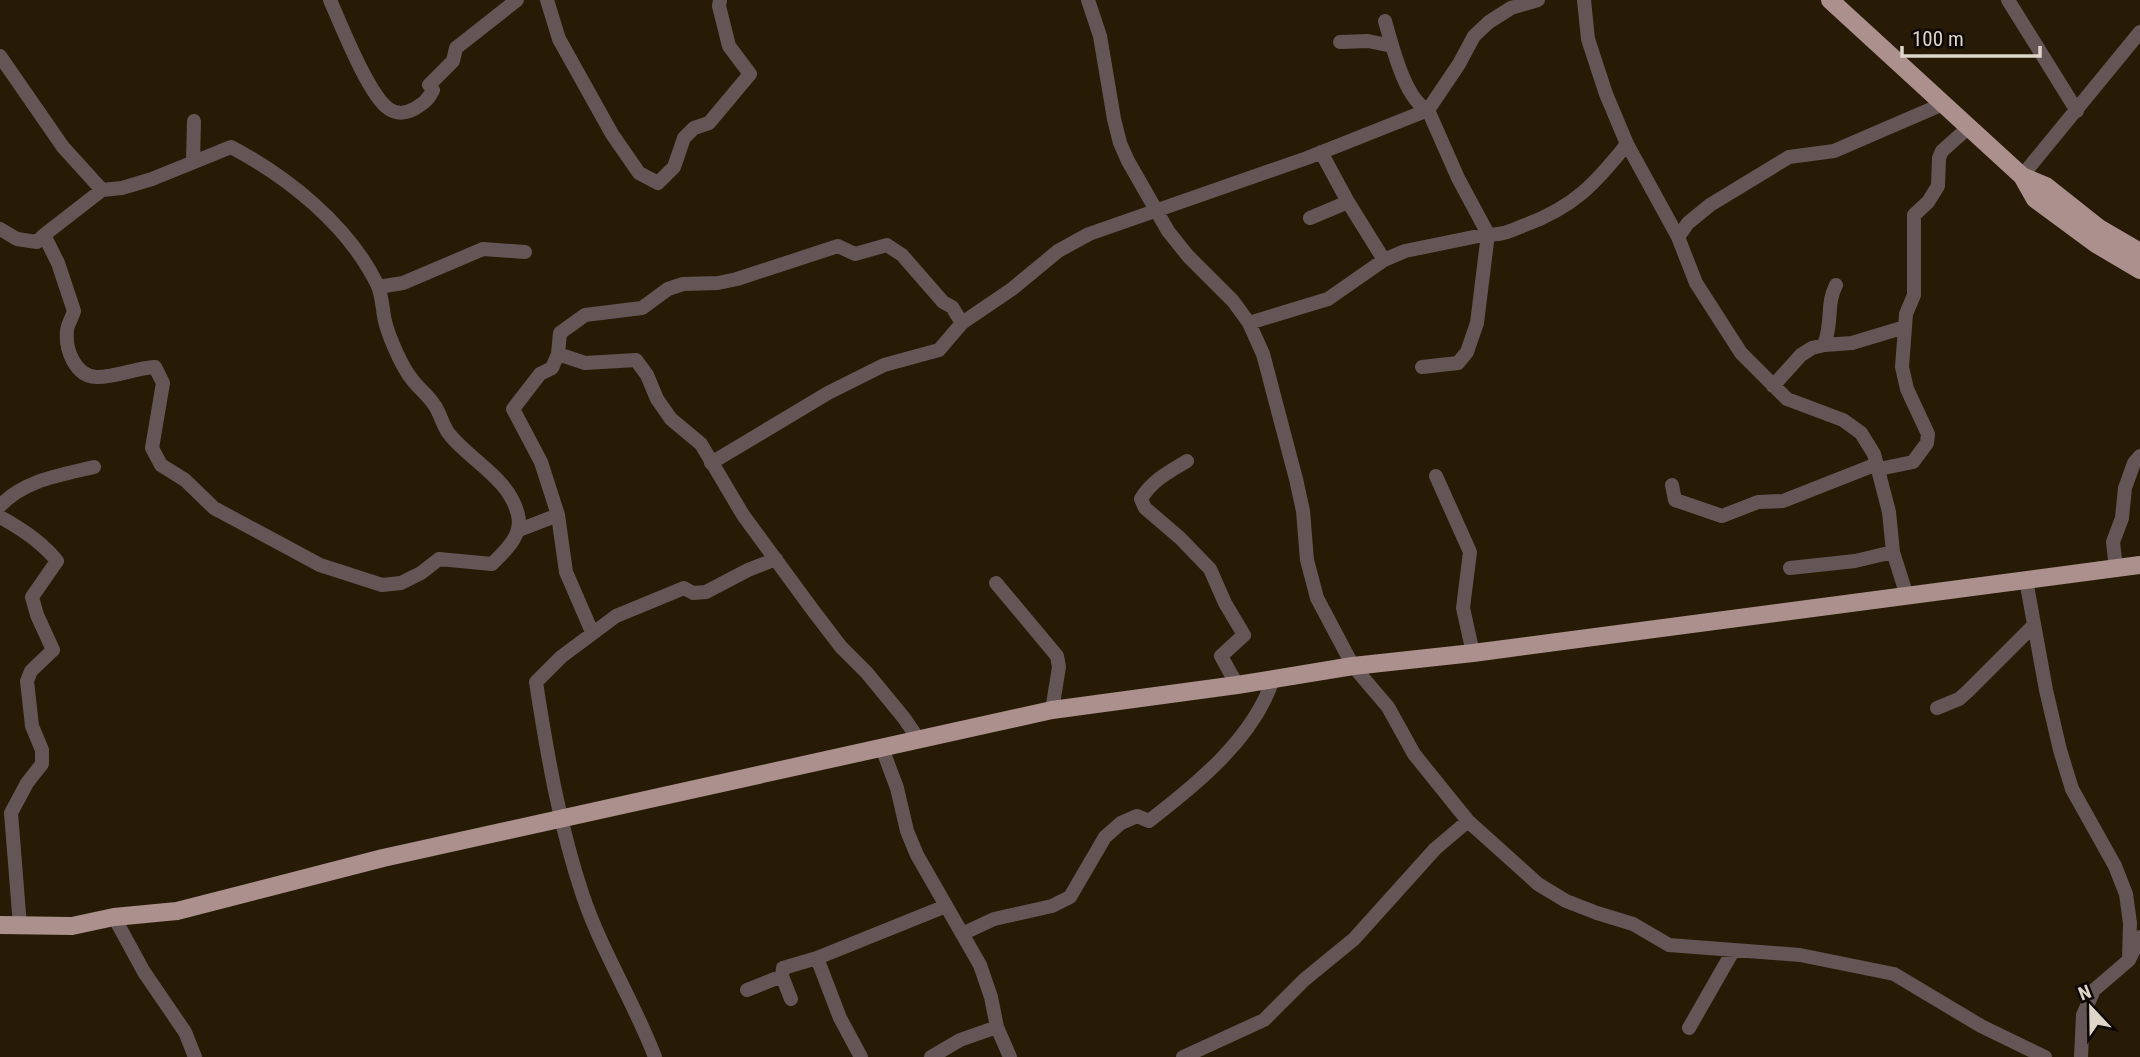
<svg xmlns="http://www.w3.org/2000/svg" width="2140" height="1057" font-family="'Roboto Condensed',sans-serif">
	<rect width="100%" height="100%" fill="#271b05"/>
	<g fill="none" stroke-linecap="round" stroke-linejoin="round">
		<!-- minor -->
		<path stroke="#645656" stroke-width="14" d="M330 0C341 25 369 96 389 109 398 115 406 113 414 109 424 103 428 100 433 90L429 85 453 61 456 48 517 0
			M547 0 559 39 612 134 639 173 658 183 674 167 684 138 694 128 709 123 750 74 729 46 719 6 720 0
			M1088 0 1100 36 1114 119 1120 143 1128 161 1168 231 1188 256 1233 301 1249 323 1263 354 1296 479 1303 511 1307 560 1317 598 1353 666 1388 707 1414 754 1468 821 1538 884 1566 901 1597 913 1633 924 1669 945 1800 955 1894 974 1981 1026 2045 1057
			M1584 0 1588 39 1606 94 1627 144 1678 237 1696 283 1741 353 1787 399 1843 420 1861 433 1874 454 1889 512 1893 552 1907 596
			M2008 0 2077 111
			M1340 42 1368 41 1392 46
			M0 56 63 147 102 190
			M193 162 194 121
			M2022 176 2140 32
			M1348 202 1384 260
			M1310 218 1348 202 1321 152
			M0 229 17 239 37 242 44 235 102 190 122 188 152 179 231 147C288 177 348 225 377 284 383 296 382 312 386 325 390 339 402 367 411 378 418 388 429 396 435 406 441 415 443 427 450 435 471 461 510 479 518 515 523 535 506 550 492 564L439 559 421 573 401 583 382 585 320 565 214 508 185 480 161 465 152 448 163 383 155 367C135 368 114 378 96 377 75 376 65 349 67 331 67 325 72 318 74 311L58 263 44 235
			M1678 237 1688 223 1710 205 1789 157 1834 151 1943 104
			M378 287 403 283 483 249 525 252
			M1249 323 1328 299 1384 260 1405 251 1488 234C1502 236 1512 230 1525 225 1574 207 1595 184 1627 144
			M1824 345C1833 322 1826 304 1836 285
			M558 354 585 363 636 360 647 375 657 399 671 419 701 444 743 515 812 609 841 647 867 673 904 718 919 740
			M1422 367 1458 363 1467 352 1477 323 1488 234 1458 178 1428 110 1459 64 1474 36 1489 22 1511 8 1538 0
			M1773 386 1801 355 1812 348 1824 345 1852 343 1905 327
			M1187 461C1170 471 1151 481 1141 499L1145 508 1180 538 1210 569 1225 603 1244 635 1221 656 1237 685
			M711 463 828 393 884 365 939 350 962 323 1012 289 1058 251 1089 234 1307 158 1428 110C1405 100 1392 45 1385 21
			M1879 469 1913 462 1927 443 1928 434 1907 389 1902 367 1906 314 1914 295V215L1928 202 1938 186 1939 158 1942 151 1969 127
			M1436 476 1470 552 1463 608 1473 653
			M1672 485 1675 500 1722 516 1758 502 1783 501 1877 464
			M0 506C24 480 61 475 94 467
			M0 517C22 529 42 542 57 561L32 597 37 615 53 650 31 671 27 681 32 726 42 750V764L27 783 11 813 20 926
			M519 530 558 515
			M1790 568 1855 561 1893 552
			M2116 568 2113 542 2122 518 2125 488 2134 463 2140 456
			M2026 580 2046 690 2060 750 2072 789 2115 866 2126 894 2130 923 2129 960
			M996 583 1057 656 1059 667 1052 710
			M592 632 566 572 558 515 541 462 513 409 540 374 552 368 558 354 560 333 585 315 642 308 668 289 683 284 718 283 737 279 838 246 855 254 887 245 902 255 943 302 952 307 962 323
			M1937 708 1959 699 1968 691 2034 625
			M882 748 897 788 907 831 917 855 980 965 991 997 997 1027 1010 1057
			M114 917 144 972 185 1032 195 1057
			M962 934 994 919 1052 906 1070 897 1105 837 1121 823 1137 816 1149 821C1197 784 1254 738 1273 679
			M817 958 840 1018 861 1057
			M747 990 782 976
			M791 999 782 976 783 968 817 958 946 906
			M1689 1028 1733 951
			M655 1057C634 1002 602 952 583 896 560 828 547 754 536 682L561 657 616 616 684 588 693 593 706 592 748 570 776 559
			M931 1057 960 1040 997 1027
			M1183 1057 1264 1020 1304 980 1354 939 1435 849 1468 821
			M2081 1057 2083 1015 2094 990 2129 960 2140 937"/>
		<!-- major -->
		<path stroke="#ac908e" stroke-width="18" d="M1830 0 2022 176 2046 186 2099 228 2140 252
			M2022 176 2035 199 2096 244 2140 270
			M0 925 72 926 114 917 177 911 383 858 1052 710 1237 685 1353 666 1473 653 2140 565"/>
	</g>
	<!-- north arrow -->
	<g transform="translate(2091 1008) rotate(338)" stroke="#0c0702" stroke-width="5" paint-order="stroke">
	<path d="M0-5L12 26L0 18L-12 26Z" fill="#ded6c9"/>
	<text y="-10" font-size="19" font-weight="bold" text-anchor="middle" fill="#ded6c9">N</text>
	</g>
	<!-- scale -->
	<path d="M1902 46v10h138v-10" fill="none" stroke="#ded6c9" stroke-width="3.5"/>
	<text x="1912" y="46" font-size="21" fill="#ded6c9" stroke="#0c0702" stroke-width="5" paint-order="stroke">100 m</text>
</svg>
